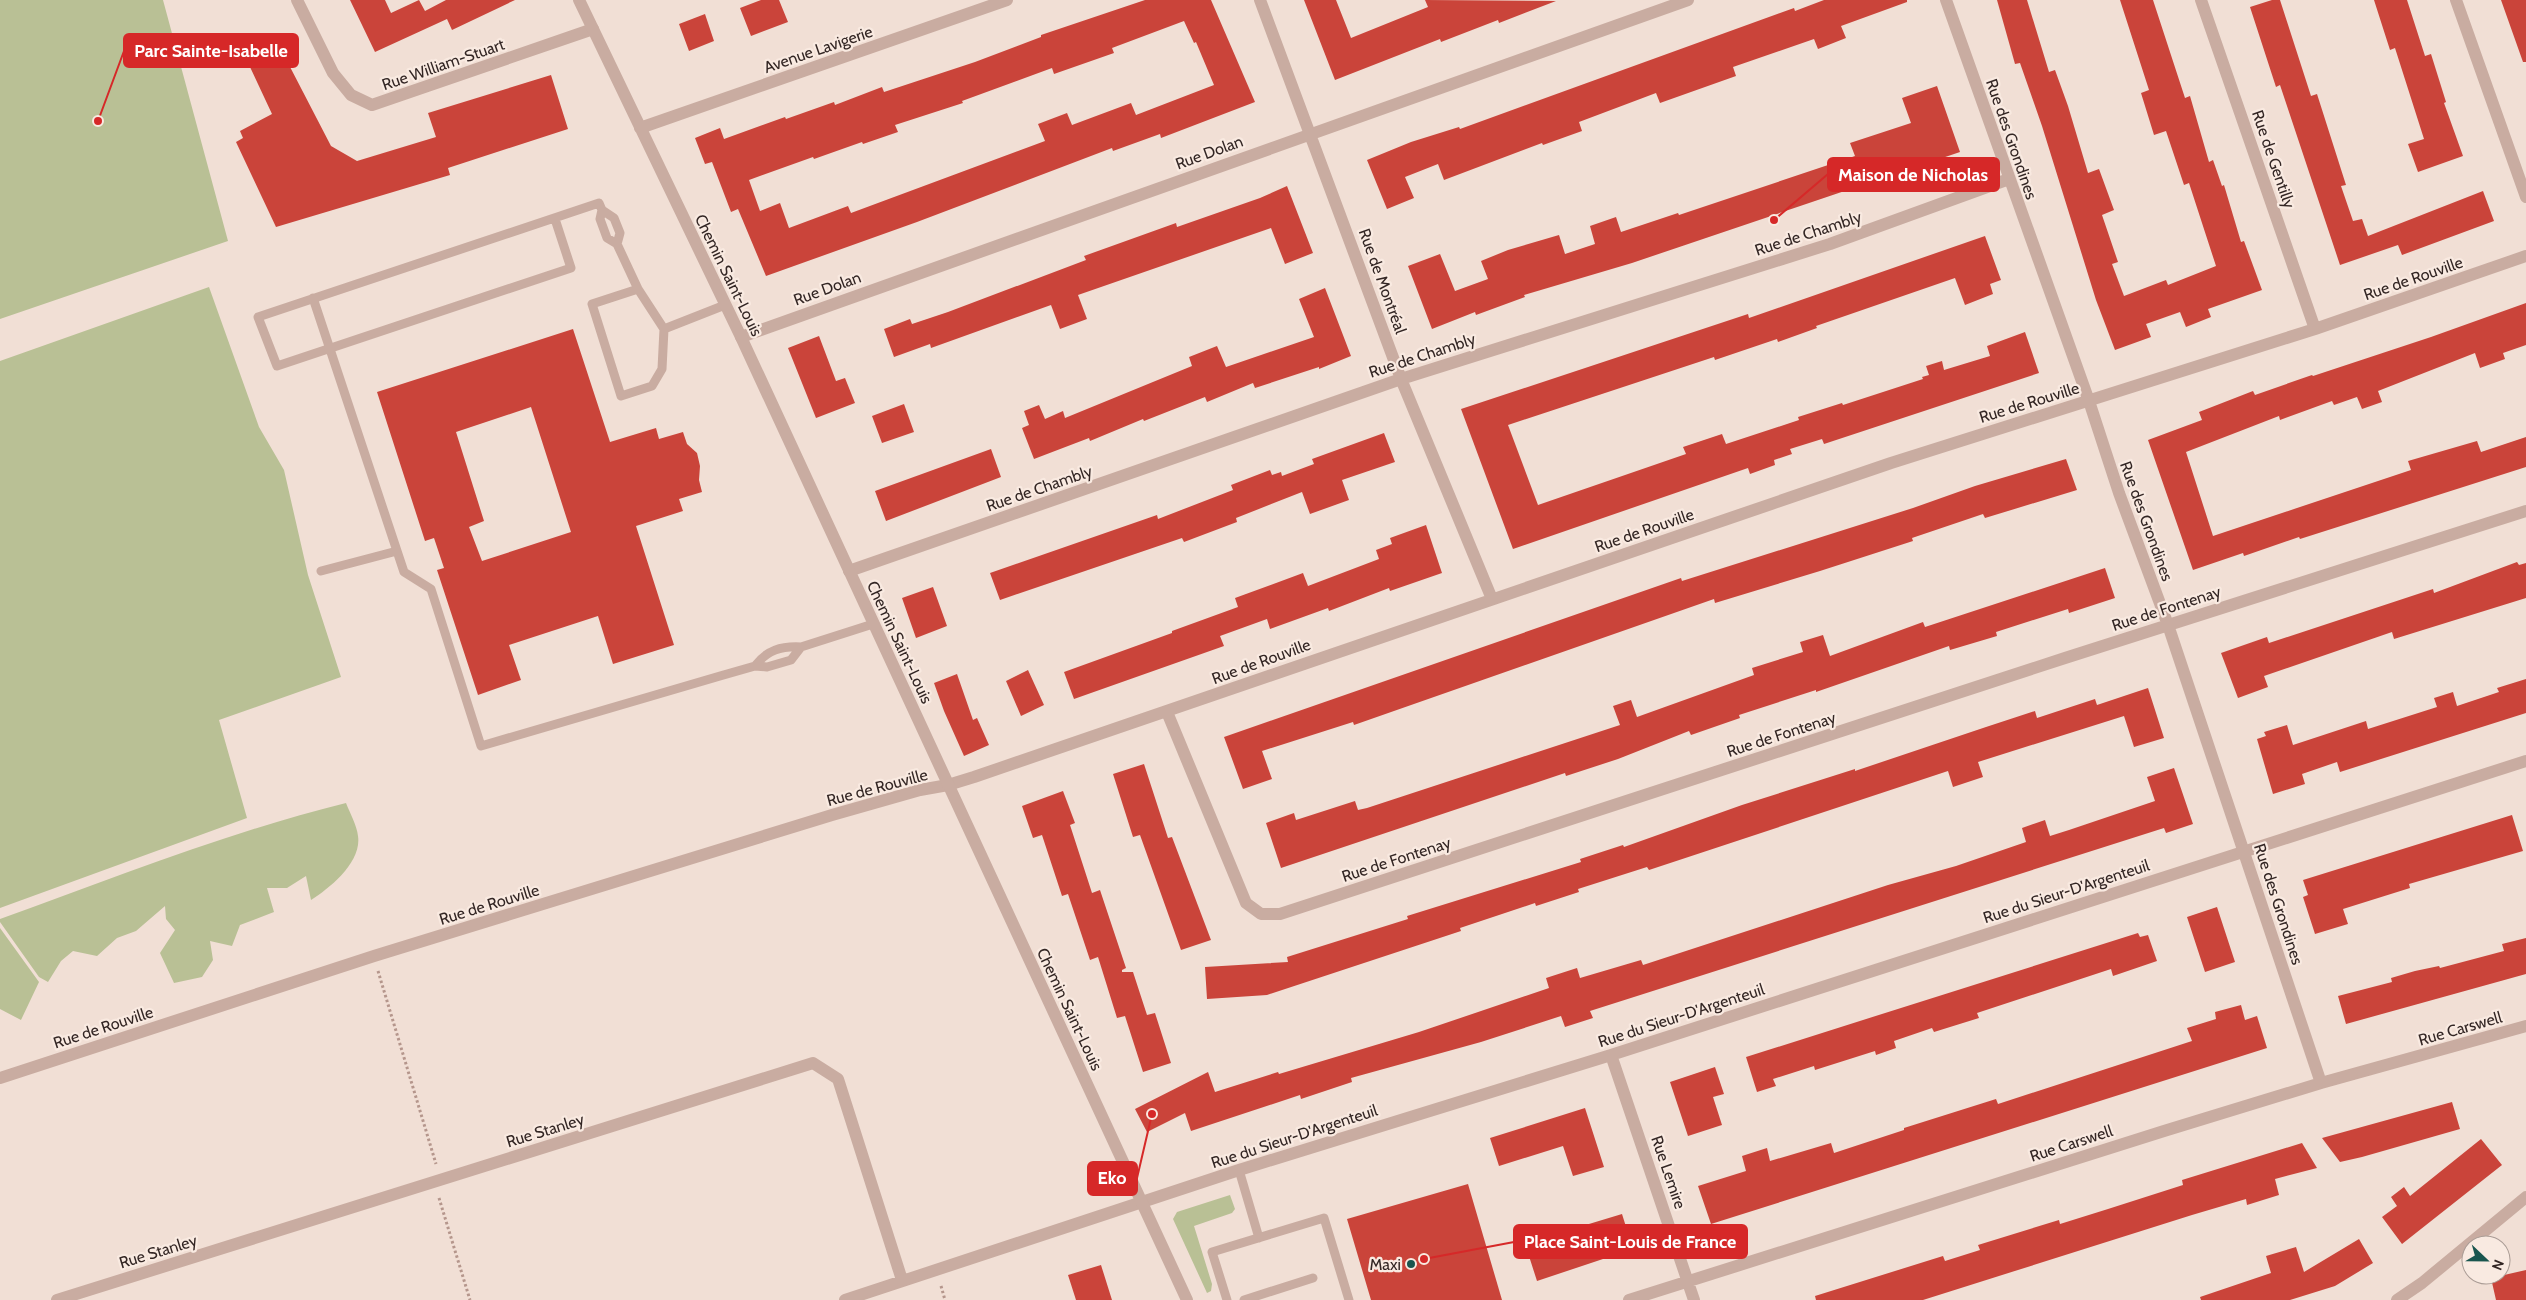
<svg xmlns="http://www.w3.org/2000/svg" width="2526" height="1300" font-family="Cabin,sans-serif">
	<rect width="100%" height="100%" fill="#f1dfd5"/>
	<!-- green -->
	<path fill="#b9c095" d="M0 0H163L228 241 0 319Z
		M209 287 259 427 284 470 308 575 341 677 219 720 247 818 0 908V361Z
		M346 803C350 813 357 826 358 836 362 862 330 888 311 900L306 876 287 888H267L274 912 240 925 232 946 210 941 213 960 202 977 174 983 160 953 175 930 166 919 165 906 136 931 117 938 97 956 73 951 61 961 48 982 39 977 0 922V919C114 878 228 832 346 803Z
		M0 928 39 982 21 1020 0 1009Z
		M1230 1195 1235 1209 1232 1213 1194 1226 1212 1284 1211 1291 1207 1293 1173 1219 1177 1212Z"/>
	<!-- building -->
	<path fill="#ca443a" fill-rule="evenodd" d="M350 0H385L391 13 419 0 425 11 446 0H515L452 30 447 19 375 52Z
		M761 0H779L788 22 751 36 740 8Z
		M1145 0H1211L1255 102 1161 138 1160 134 1113 151 1112 148 917 222 766 276 738 209 731 212 712 162 705 164 695 138 720 128 724 139 785 117 786 119 834 102 835 105 882 87 884 92 975 62 1041 37V35ZM1184 21 1194 43 1196 42 1214 85 1136 115 1131 103 1072 125 1067 113 1038 124 1045 141 851 213 848 206 789 228 780 203 760 211 749 180 813 157 814 159 862 142 863 144 898 132 895 125 963 103 962 101 1052 68 1054 74 1114 53 1112 48Z
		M1304 0H1336L1351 38 1428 7 1425 0 1556 1 1499 23 1498 20 1441 42 1440 39 1335 80Z
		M1824 0H1907V2L1841 26 1846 38 1818 49 1814 39 1733 67 1736 76 1660 103 1656 93 1579 122 1582 131 1543 145 1542 143 1444 180 1438 164 1405 177 1414 198 1387 209 1367 160 1411 142 1459 127 1460 129 1794 8 1795 11Z
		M1997 0H2027L2049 72 2055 70 2068 106 2088 173 2099 169 2114 210 2102 215 2118 262 2112 264 2124 296 2166 280 2168 285 2216 266 2189 183 2184 185 2166 131 2154 135 2141 93 2149 90 2120 0H2153L2185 98 2190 96 2209 162 2213 160 2222 186 2224 185 2241 242 2244 241 2262 290 2208 309 2211 317 2186 327 2180 312 2146 324 2151 337 2115 350 2096 300 2042 126 2020 63 2015 64Z
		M2272 0H2280L2311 96 2317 94 2346 185 2341 186 2353 221 2362 219 2368 236 2483 191 2494 221 2402 255 2398 245 2340 265 2280 85 2276 87 2250 7Z
		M2374 0H2407L2425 56 2431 54 2446 102 2444 103 2463 156 2418 172 2408 144 2424 139 2395 48 2390 50Z
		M2501 0H2526V62H2523Z
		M705 14 714 41 689 51 679 24Z
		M274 36 331 146 357 161 436 137 428 113 551 75 568 129 448 168 450 175 276 227 236 142 243 138 240 131 272 114 243 52Z
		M1937 86 1960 152 1632 263 1524 295 1525 297 1476 315 1475 312 1432 329 1408 266 1440 254 1455 291 1488 279 1481 261 1508 250 1559 235 1565 254 1595 244 1590 226 1616 217 1621 232 1678 213 1679 215 1855 156 1850 143 1911 123 1902 98Z
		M1287 186 1313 253 1285 264 1271 228 1078 295 1087 319 1060 329 1051 305 931 348 930 344 894 357 884 329 910 319 912 324 948 312 1086 260 1084 256 1176 223 1177 227 1260 198Z
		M1985 236 2001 280 1990 284 1993 294 1965 305 1955 278 1816 326 1817 328 1778 342 1777 339 1715 360 1714 357 1508 425 1538 505 1686 454 1683 447 1722 434 1726 444 1799 420 1798 417 1842 403 1843 405 1923 379 1922 377 1929 375 1926 366 1942 361 1944 370 1990 356 1987 346 2025 332 2039 373 1824 444 1822 439 1790 449 1792 454 1774 460 1775 465 1750 474 1748 468 1513 549 1461 409 1748 314 1749 318Z
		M1325 288 1351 356 1319 369V367L1255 388 1253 383 1207 402 1205 397 1144 421 1143 419 1090 441 1089 438 1034 459 1022 428 1029 425 1024 411 1039 405 1045 419 1063 411 1065 418 1192 366 1189 357 1217 346 1226 367 1314 337 1299 299Z
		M2526 303V345L2503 353 2505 359 2480 368 2475 353 2378 391 2382 402 2362 409 2357 397 2334 405 2332 401 2280 420 2279 416 2186 452 2213 536 2411 470 2408 461 2477 441 2481 452 2526 437V467L2300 539 2299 537 2244 556 2243 553 2193 570 2148 440 2202 420 2199 412 2253 391 2255 395 2312 375 2313 376 2431 337Z
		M573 329 610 442 656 428 659 439 683 432 687 444 697 453 700 466 699 480 702 492 679 499 683 511 636 526 674 645 613 664 598 616 509 645 521 680 478 695 437 570 444 568 434 538 425 541 377 392ZM531 407 571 532 482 561 469 527 484 521 456 432Z
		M819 336 836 381 845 378 855 403 816 418 788 348Z
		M904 404 914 432 882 443 872 416Z
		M1384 433 1395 462 1342 480 1349 500 1310 514 1302 492 1236 518 1237 522 1184 542 1182 538 1000 600 990 573 1157 515 1158 519 1233 490 1231 485 1270 470 1272 475 1281 472 1282 476 1314 464 1312 459Z
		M991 449 1001 477 886 521 875 491Z
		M2066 459 2077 490 1985 518 1983 514 1912 538 1913 541 1820 571 1715 603 1714 599 1354 725 1353 722 1262 751 1272 779 1243 789 1224 737 1681 578 1682 581 1913 508 1975 486Z
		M1426 525 1442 573 1390 591 1389 588 1329 611 1328 608 1270 629 1267 619 1220 636 1224 646 1074 699 1064 672 1172 633V631L1238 607 1235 598 1303 573 1308 586 1379 559 1376 550 1392 544 1390 538Z
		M2517 562 2519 565 2526 563V598L2394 639 2392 632 2264 676 2268 687 2238 698 2221 653 2267 637 2269 643 2433 589 2434 593Z
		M2105 568 2115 598 2069 613 2068 609 1996 632 1997 636 1950 650 1949 646 1816 692V690L1739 715 1740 718 1691 735 1689 731 1618 759 1566 776 1565 773 1281 868 1266 823 1294 813 1296 820 1355 801 1358 810 1367 808 1620 725 1613 706 1631 700 1637 717 1754 675 1752 668 1803 652 1800 642 1823 635 1830 656 1923 622 1925 627Z
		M933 587 947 626 916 638 902 598Z
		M1028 670 1044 705 1021 716 1006 681Z
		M957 674 973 720 977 718 989 745 964 756 944 711 934 683Z
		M2526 679V713L2340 772 2337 762 2302 774 2305 784 2273 794 2257 739 2266 736 2264 732 2287 725 2293 745 2366 721 2368 729 2437 707 2434 698 2453 692 2457 706 2499 692 2497 688Z
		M2148 688 2164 738 2134 747 2124 716 1978 762 1983 777 1953 787 1948 771 1649 870 1647 867 1578 889 1579 892 1536 906 1535 903 1460 928 1461 931 1267 995 1207 999 1205 967 1288 962 1287 957 1408 919 1407 916 1581 862 1580 859 1623 845 1624 847 1742 805 1855 769V771L1986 727 2035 711 2037 718 2095 699 2097 705Z
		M1144 764 1168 838 1172 837 1211 940 1181 950 1140 835 1133 837 1113 774Z
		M2174 768 2193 824 2166 833 2164 828 1590 1011 1593 1018 1565 1027 1561 1016 1481 1042 1351 1078 1352 1082 1301 1099 1300 1095 1191 1131 1185 1113 1147 1132 1135 1109 1208 1072 1215 1092 1278 1072 1279 1074 1419 1032 1549 988 1546 978 1577 968 1580 978 1641 960 1643 965 1888 885 1956 866 2026 842 2022 828 2045 820 2050 836 2069 830 2155 801 2147 777Z
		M1063 791 1075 823 1070 825 1092 893 1100 890 1126 968 1122 970V972H1133L1147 1015 1155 1013 1171 1063 1143 1072 1125 1016 1117 1018 1098 957 1090 960 1068 894 1062 896 1042 835 1033 838 1022 806Z
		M2512 815 2523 851 2409 884 2410 888 2343 909 2348 924 2315 934 2303 897 2308 895 2303 880Z
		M2217 907 2235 962 2205 972 2187 917Z
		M2138 933 2140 937 2148 935 2157 961 2113 976 2111 969 1977 1013 1979 1018 1934 1032 1932 1028 1894 1041 1896 1048 1876 1055 1875 1051 1815 1070 1814 1066 1773 1079 1776 1086 1757 1092 1746 1057Z
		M2526 938V974L2346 1024 2338 996 2392 982 2391 978 2415 971 2439 966 2440 968 2504 951 2502 944Z
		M2241 1005 2245 1020 2257 1016 2267 1048 1711 1224 1698 1186 1746 1171 1742 1156 1767 1148 1770 1161 1831 1143 1834 1153 1904 1130V1128L1996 1099 1998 1104 2192 1041 2187 1028 2216 1019 2215 1012Z
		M1715 1067 1724 1094 1713 1097 1722 1125 1688 1136 1670 1082Z
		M2452 1102 2460 1129 2362 1157 2340 1162 2322 1138Z
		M1585 1108 1604 1167 1573 1176 1563 1146 1499 1166 1490 1138Z
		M2481 1139 2502 1165 2402 1244 2382 1217 2397 1206 2391 1197 2404 1187 2410 1196Z
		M2302 1143 2317 1168 2275 1179 2279 1195 2247 1205 2246 1199 2192 1215 1923 1300H1816L1815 1296 1943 1256 1945 1261 1980 1250 1978 1245 2059 1220 2060 1224 2108 1209 2183 1185 2182 1180Z
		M1468 1184 1502 1300H1371L1347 1219Z
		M1622 1214 1633 1249 1537 1281 1528 1253 1582 1235 1579 1227Z
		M2359 1239 2373 1263 2335 1286 2290 1300H2201L2200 1297 2271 1273 2266 1256 2296 1247 2304 1272Z
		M1101 1265 1112 1300H1076L1068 1275Z
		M2526 1270V1300H2496L2491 1278Z"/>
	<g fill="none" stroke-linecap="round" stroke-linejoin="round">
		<!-- path -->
		<path stroke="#b5968c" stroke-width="3" stroke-dasharray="2.5 2.5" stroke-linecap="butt" d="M378 971 436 1164
			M439 1198 470 1300
			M941 1286 945 1300"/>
		<!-- service -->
		<path stroke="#c9aca1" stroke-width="9" d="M555 219 571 268 277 366 258 317 599 203 602 210
			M617 244 620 233 614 218 602 210 600 219 607 238 617 244 638 289 664 329 662 369 652 386 621 396 592 304 638 289
			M313 298 404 572 431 589 481 746 720 676 755 666 767 667 791 660 801 647
			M664 329 725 305
			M321 571 397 551
			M755 666C767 650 781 646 801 647L873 624
			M1239 1170 1259 1238
			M1227 1300 1212 1252 1324 1218 1349 1300
			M1244 1300 1313 1278"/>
		<!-- minor -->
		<path stroke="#c9aca1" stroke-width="12" d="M297 0 333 73 351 95 372 105 593 29
			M1260 0 1401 379 1492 599
			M1946 0 2089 401 2119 493 2168 625 2321 1083
			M2201 0 2315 329
			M2456 0 2526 197
			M741 337 1688 0
			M849 571 1401 379 1830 244 2009 179
			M1167 712 1246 903 1261 914H1280L2065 658 2526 511
			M1611 1055 1694 1300
			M0 1078 374 956 832 815 920 790 948 785 974 777 1891 463 2315 329 2526 256
			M57 1300 813 1063 838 1079 902 1280
			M845 1300 1239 1170 1611 1055 2526 761
			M1629 1300 2164 1131 2321 1083 2526 1026"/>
		<!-- tertiary -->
		<path stroke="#c9aca1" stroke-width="12" d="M579 0 741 337 1187 1300
			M640 128 1007 0
			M2397 1300 2422 1283 2526 1197"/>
	</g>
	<!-- markers -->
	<circle fill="#19554e" stroke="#f9eae1" stroke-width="2" cx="1411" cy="1264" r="5"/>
	<g text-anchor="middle" stroke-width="4.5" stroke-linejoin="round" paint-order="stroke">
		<!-- street labels -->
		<g font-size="16" fill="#332624" stroke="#f9eae1">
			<text transform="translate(818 49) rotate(-19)" y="6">Avenue Lavigerie</text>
			<text transform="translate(443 64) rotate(-19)" y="6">Rue William-Stuart</text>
			<text transform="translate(2012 139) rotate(71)" y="6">Rue des Grondines</text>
			<text transform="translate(1209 152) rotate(-20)" y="6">Rue Dolan</text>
			<text transform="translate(2274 159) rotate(71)" y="6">Rue de Gentilly</text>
			<text transform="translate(1808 233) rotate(-18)" y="6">Rue de Chambly</text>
			<text transform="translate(729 275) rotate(64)" y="6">Chemin Saint-Louis</text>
			<text transform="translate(2413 278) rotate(-19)" y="6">Rue de Rouville</text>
			<text transform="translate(1383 281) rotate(70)" y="6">Rue de Montréal</text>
			<text transform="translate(827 288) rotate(-20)" y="6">Rue Dolan</text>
			<text transform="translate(1422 355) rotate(-18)" y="6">Rue de Chambly</text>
			<text transform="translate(2029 402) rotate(-17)" y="6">Rue de Rouville</text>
			<text transform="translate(1039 488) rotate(-19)" y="6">Rue de Chambly</text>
			<text transform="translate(2147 521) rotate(70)" y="6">Rue des Grondines</text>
			<text transform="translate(1644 530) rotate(-19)" y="6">Rue de Rouville</text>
			<text transform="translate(2166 608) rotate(-18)" y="6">Rue de Fontenay</text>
			<text transform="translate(900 642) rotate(65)" y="6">Chemin Saint-Louis</text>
			<text transform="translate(1261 661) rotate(-20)" y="6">Rue de Rouville</text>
			<text transform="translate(1781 734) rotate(-18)" y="6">Rue de Fontenay</text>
			<text transform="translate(877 787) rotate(-15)" y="6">Rue de Rouville</text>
			<text transform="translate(1396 859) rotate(-18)" y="6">Rue de Fontenay</text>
			<text transform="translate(2066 891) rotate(-18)" y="6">Rue du Sieur-D'Argenteuil</text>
			<text transform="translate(489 904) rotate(-17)" y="6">Rue de Rouville</text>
			<text transform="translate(2279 904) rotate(72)" y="6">Rue des Grondines</text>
			<text transform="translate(1070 1009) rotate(65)" y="6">Chemin Saint-Louis</text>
			<text transform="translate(1681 1015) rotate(-18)" y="6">Rue du Sieur-D'Argenteuil</text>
			<text transform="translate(103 1027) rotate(-18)" y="6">Rue de Rouville</text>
			<text transform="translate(2460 1028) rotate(-16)" y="6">Rue Carswell</text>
			<text transform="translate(545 1130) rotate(-17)" y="6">Rue Stanley</text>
			<text transform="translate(1294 1136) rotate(-18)" y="6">Rue du Sieur-D'Argenteuil</text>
			<text transform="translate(2071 1143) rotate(-18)" y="6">Rue Carswell</text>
			<text transform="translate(1669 1172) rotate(71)" y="6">Rue Lemire</text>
			<text transform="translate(158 1251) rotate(-17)" y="6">Rue Stanley</text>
		</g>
		<!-- poi labels -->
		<g font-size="16" fill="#332624" stroke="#f9eae1" text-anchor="end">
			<text x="1401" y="1270">Maxi</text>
		</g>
	</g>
	<!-- callouts -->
	<path fill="none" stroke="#d62828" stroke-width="2" d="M98 121L124 51M1774 220L1828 174M1152 1114L1137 1178M1424 1259L1514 1242"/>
	<g fill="#d62828" stroke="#f9eae1" stroke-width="2">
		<circle cx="98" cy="121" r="5"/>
		<circle cx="1774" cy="220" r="5"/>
		<circle cx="1152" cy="1114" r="5"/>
		<circle cx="1424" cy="1259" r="5"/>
	</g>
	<g fill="#d62828" stroke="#d62828" stroke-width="2">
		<rect x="124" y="34" width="174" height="33" rx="5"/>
		<rect x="1828" y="158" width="171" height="33" rx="5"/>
		<rect x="1088" y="1162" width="49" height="33" rx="5"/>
		<rect x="1514" y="1225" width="233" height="33" rx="5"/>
	</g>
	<g font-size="18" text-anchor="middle" font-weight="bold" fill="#fff">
		<text x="211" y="57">Parc Sainte-Isabelle</text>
		<text x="1913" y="181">Maison de Nicholas</text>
		<text x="1112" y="1184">Eko</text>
		<text x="1630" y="1248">Place Saint-Louis de France</text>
	</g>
	<!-- north arrow -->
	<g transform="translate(2486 1260) rotate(112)"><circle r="24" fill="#f9eae1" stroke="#aa9c95"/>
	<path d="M0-4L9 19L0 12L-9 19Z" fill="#19554e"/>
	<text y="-8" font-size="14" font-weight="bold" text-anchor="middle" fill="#332624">N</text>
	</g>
</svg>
